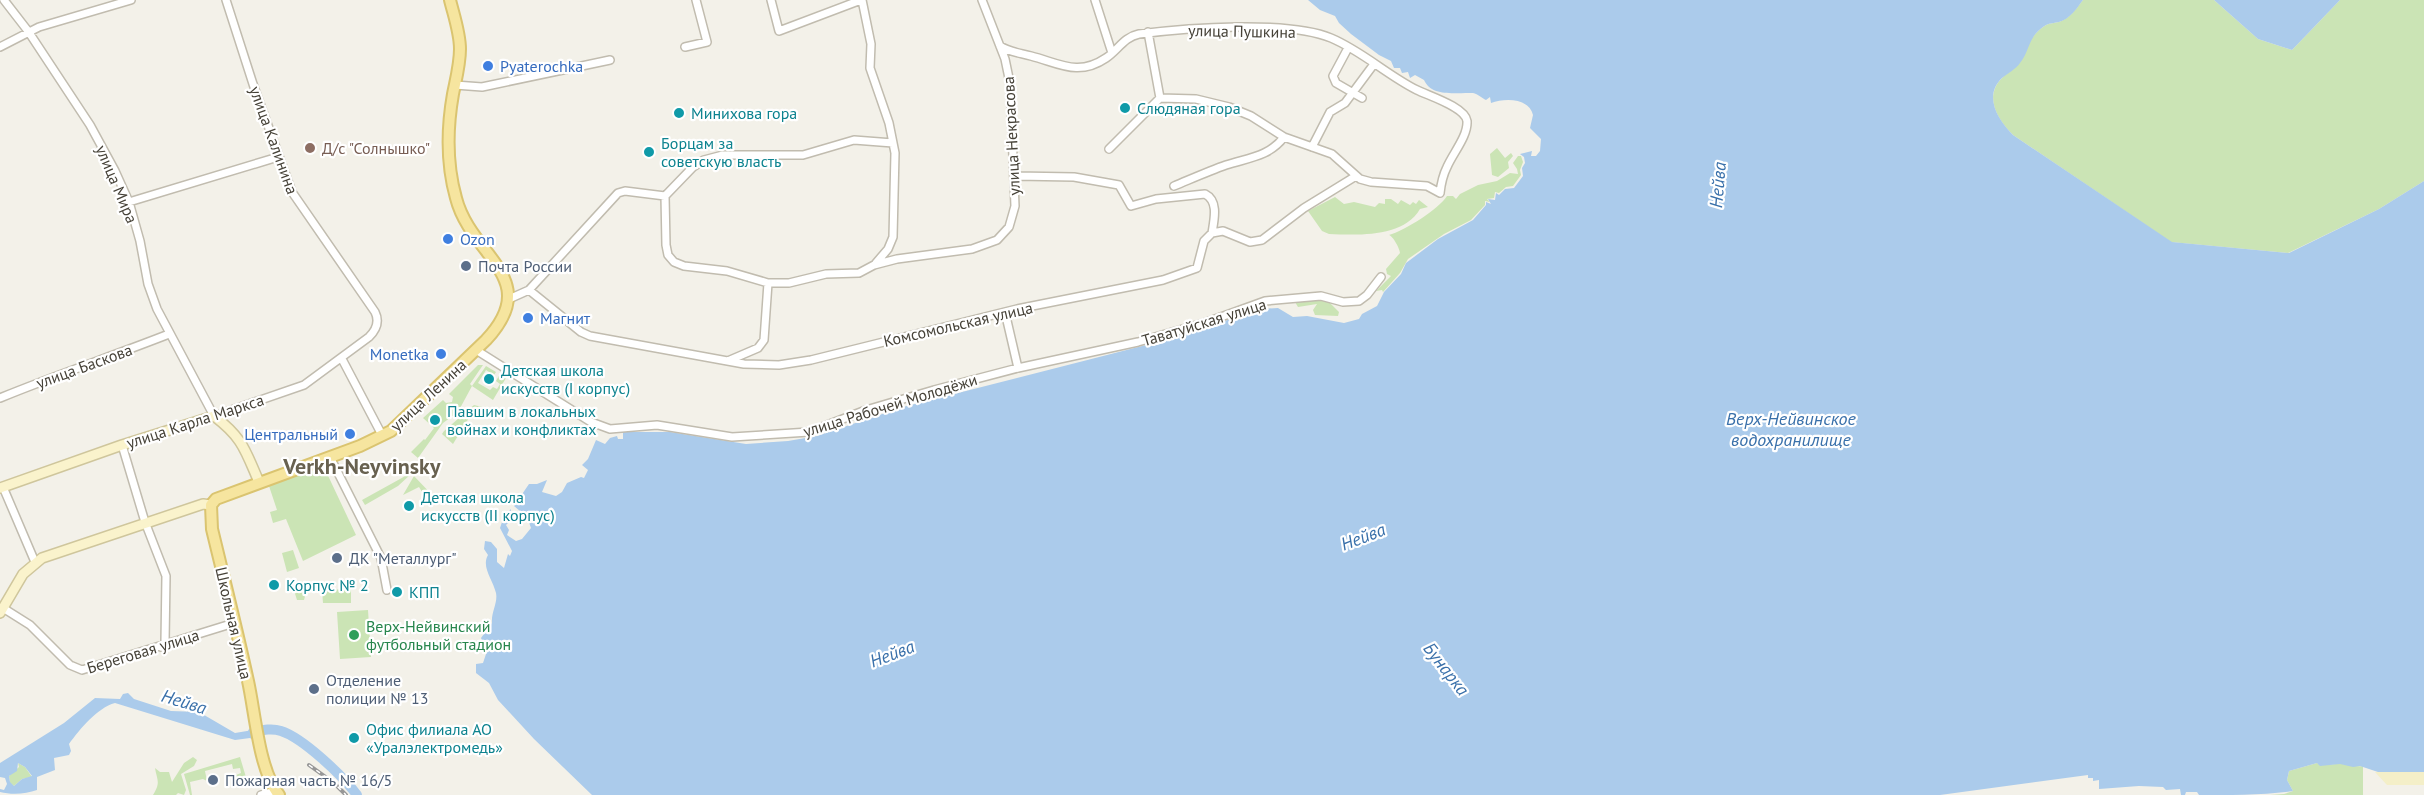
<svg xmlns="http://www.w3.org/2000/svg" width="2424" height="795" font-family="'PT Sans',sans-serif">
	<rect width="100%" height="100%" fill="#f3f1e9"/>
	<!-- green -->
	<path fill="#cbe4b5" d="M2083 0H2214L2258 39 2292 50 2340 0H2424V181L2379 209 2288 253 2171 242 2013 135C1998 120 1983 97 2002 78 2007 73 2011 72 2015 66 2024 51 2031 34 2046 25 2050 23 2055 23 2059 22 2070 18 2076 9 2083 0Z
		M1497 148 1505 158 1511 153 1513 156 1508 162 1509 168 1498 177 1492 175 1490 154Z
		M1518 156H1521L1523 162 1520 170 1521 175 1513 186 1506 187 1499 193 1495 192 1494 198 1487 199 1490 202 1485 201V205L1471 220 1444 234 1408 259 1400 273 1383 292 1382 290 1376 291 1391 276 1387 274 1386 269 1400 253C1400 249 1393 236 1389 235 1404 231 1439 209 1447 196H1453L1456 199 1460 194 1478 185 1497 181 1510 173 1518 174 1517 169 1513 163Z
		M1335 197 1344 204 1354 202 1375 207 1379 203 1385 204V199H1391L1398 204 1401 200 1410 205 1413 202 1416 204 1419 200 1428 207 1420 209C1403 238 1358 235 1329 234L1322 231 1308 211Z
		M1317 299 1329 302 1339 312 1338 316 1315 315 1313 310 1317 304 1298 307 1295 302Z
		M478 365H483L470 384 472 386 486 366 496 372 494 375 486 370 478 383 490 390 493 387 497 389 500 384 496 381 500 374 506 378 493 400 472 386 458 412 443 423 418 458 411 452 424 439 425 440 434 428 423 418 443 400 446 403 452 402 453 397 449 394Z
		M474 405 482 407 483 413 475 408 453 444 442 434 444 431Z
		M323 465 356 535 303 561 286 519 273 523 270 512 277 510 268 483Z
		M409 474 410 475 398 486 365 505 362 500Z
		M414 476 435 498 429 503 419 487 403 495Z
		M293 550 299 568 287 572 282 553Z
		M291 581 309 582 304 600H297Z
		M351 589V603H323L322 590Z
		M368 610 371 657 340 659 337 612Z
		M193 757 197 760 194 766 181 774 186 790 184 795 178 793 176 795H153C161 782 157 780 155 768L160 772H169L172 782 184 763Z
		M240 757 248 784 240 787 236 775 241 773 240 768 233 769 232 764 205 771 207 781 203 779 190 782 192 795H190L184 774Z
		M18 763 25 767 32 777 22 779 14 786 10 783 9 776 19 767Z
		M2317 763C2325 767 2334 763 2343 764 2351 765 2357 767 2363 766V795H2270L2284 794 2293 791 2287 780 2289 771Z"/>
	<!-- sand -->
	<path fill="#f4efc8" d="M2375 772H2424V785H2387Z"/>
	<!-- water -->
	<path fill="#abcbeb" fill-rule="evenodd" d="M1308 0H2083C2077 8 2070 19 2059 22 2055 23 2050 23 2046 25 2027 37 2031 49 2020 63 2016 69 2008 73 2002 78 1983 96 1998 120 2013 135L2172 242 2289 253 2379 209 2424 181V772H2378L2360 766 2353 767 2340 764 2320 766 2317 763 2289 771 2287 780 2293 791C2265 795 2229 795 2199 795L2197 792H2186L2185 795H2181L2180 789 2166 790 2163 787 2139 786 2099 789V780L2093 781V778H2088V775L1940 795H592L534 739 498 700 489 683 476 673V664L483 663 487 651 481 638 492 623C491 612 498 603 496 593 493 580 481 567 488 555L484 549 485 541 491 542 497 549V562L504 568 508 554 510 556 512 551 500 528 504 516 511 509 510 521 506 525 509 530 507 535 516 541 522 539 531 528 527 517 514 506 529 484H537L547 480 542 492 556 496 562 492 567 483 581 477 584 478 588 470 582 465 588 459 596 440 605 444 610 438 617 436 618 439H623V432H670L746 444 788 441 817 436 903 407 1150 344 1216 325 1241 314 1261 309 1278 308 1293 317 1307 316 1344 323 1359 319 1362 314 1377 306 1384 292 1401 274 1406 263 1438 239 1473 220 1486 205V202L1491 204 1488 199 1495 200 1496 193 1499 195 1505 189 1514 188 1523 176 1522 168 1525 163 1524 157 1520 154 1532 151 1531 156H1536L1540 151 1541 139 1530 128 1533 115C1529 98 1505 98 1491 103L1490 97 1486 100C1482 98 1478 94 1473 93 1458 92 1432 98 1424 80L1415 75 1410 78 1408 72 1402 73 1400 68H1394L1391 61 1379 55 1351 34 1339 23 1335 16 1320 10Z
		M2214 0H2340L2292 50 2258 39Z
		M128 693 134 699 171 711 199 712 235 733 264 728 265 732 253 740 250 738 235 740 115 703C97 708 80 729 69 744L71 751 69 755 54 758 55 770 37 777V790C26 794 12 795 0 792V789L4 790 7 784 5 778 0 777V763L64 723 95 698 120 699 123 694ZM18 763 25 767 32 776 22 779 14 786 10 782 9 776 17 771Z"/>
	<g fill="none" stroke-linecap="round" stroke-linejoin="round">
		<!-- river -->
		<path stroke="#abcbeb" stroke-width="10" d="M253 732C263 730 272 728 281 731 303 738 343 776 357 795"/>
		<!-- street casing -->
		<g stroke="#c1bcaf" stroke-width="10">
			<path id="street" d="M4 0 28 31 90 125 115 171 129 202 140 241 148 284 157 309 214 416 304 385 369 337C376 330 380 322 375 312L292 192 253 84 226 0
				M771 0 779 31 861 0
				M862 0 871 44 870 68 889 123 895 153 893 237 888 249 876 263
				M1095 0 1112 53
				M1000 46C1009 52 1020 53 1031 56 1059 63 1078 77 1106 58 1118 50 1124 37 1139 34 1187 28 1288 20 1331 38 1362 51 1387 75 1417 90 1429 96 1465 107 1467 121 1468 136 1453 153 1447 167 1443 175 1441 184 1440 193
				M0 47 39 27 131 0
				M685 47 707 42 696 0
				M1348 48 1333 76 1336 83 1362 98
				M455 85 482 87 610 60
				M1160 98 1196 99 1229 107 1251 116 1284 137 1332 154 1360 179 1371 182 1427 186 1440 193
				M1312 147 1330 112 1345 103 1374 64
				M1109 149 1160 98 1148 32
				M1015 176 1074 177 1119 185 1131 206 1156 199 1205 194C1219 201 1214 220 1212 233
				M1174 186C1191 179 1209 171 1226 165 1247 158 1269 157 1284 137
				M665 196 666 245 668 255 674 262 684 266 727 271 768 283H789L826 274 859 273 874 265 897 259 972 249 997 240 1009 227 1015 206 1010 83 1005 59 982 0
				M665 196 693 167 704 160 723 155H803L854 140 893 143
				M129 202 278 157
				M529 290 581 332 590 336 744 364 779 365 811 360 1017 309 1163 280 1197 268 1204 241 1212 233 1223 231 1250 242 1262 240 1304 208 1356 176
				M509 299 529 290 618 193 625 191 665 196
				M1005 312 1018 368
				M476 350 591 422 610 429 657 425 732 437 809 432 866 410 934 390 1018 368 1138 342 1207 322 1265 301 1321 296 1343 302 1359 301 1367 295 1381 277
				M342 359 382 435
				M730 360 758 348 764 340 768 283
				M0 398C56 375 113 356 169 334
				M122 445 145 522 166 576 165 642 161 647
				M330 457 381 558 387 590
				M3 487 35 562
				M3 608 30 625 70 665 82 670 234 623
				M261 795 276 791"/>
		</g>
		<!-- secondary casing -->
		<g stroke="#cfc69c" stroke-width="12">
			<path id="secondary" d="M0 488 122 445 214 416C243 438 245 450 259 482
				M0 613 23 574 42 558 203 504 211 505"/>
		</g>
		<!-- primary casing -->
		<g stroke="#dac470" stroke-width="14">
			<path id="primary" d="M279 795C259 771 255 712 248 681 237 630 224 579 212 529L211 505 216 499 360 446 391 431 486 340C544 278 471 257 456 198 447 166 447 128 453 94 456 79 460 64 460 49 460 33 454 16 450 0"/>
		</g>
		<!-- street -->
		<use href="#street" stroke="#fff" stroke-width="7"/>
		<!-- secondary -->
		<use href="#secondary" stroke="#faf3cc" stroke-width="9"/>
		<!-- primary -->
		<use href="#primary" stroke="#f6e59f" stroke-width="10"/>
		<!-- rail casing -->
		<g stroke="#979797" stroke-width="4">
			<path id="rail" d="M309 765 334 783 346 795"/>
		</g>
		<!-- rail -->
		<use href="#rail" stroke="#fff" stroke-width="1.5" stroke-dasharray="4.5" stroke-linecap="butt"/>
	</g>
	<!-- markers -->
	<g fill="#3f7fe0" stroke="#fff" stroke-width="2">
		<circle cx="488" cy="66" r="6"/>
		<circle cx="448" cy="239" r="6"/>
		<circle cx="528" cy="318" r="6"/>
		<circle cx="441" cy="354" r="6"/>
		<circle cx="350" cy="434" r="6"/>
	</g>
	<g fill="#0f9aa8" stroke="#fff" stroke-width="2">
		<circle cx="1125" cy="108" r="6"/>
		<circle cx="679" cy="113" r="6"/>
		<circle cx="649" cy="152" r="6"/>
		<circle cx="489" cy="379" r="6"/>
		<circle cx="435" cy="420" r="6"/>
		<circle cx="409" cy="506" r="6"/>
		<circle cx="274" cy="585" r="6"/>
		<circle cx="397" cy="592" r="6"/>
		<circle cx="354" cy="738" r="6"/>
	</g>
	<circle fill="#8d6e63" stroke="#fff" stroke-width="2" cx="310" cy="148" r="6"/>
	<g fill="#5c6f8a" stroke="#fff" stroke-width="2">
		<circle cx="466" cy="266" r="6"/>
		<circle cx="337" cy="558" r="6"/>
		<circle cx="314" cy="689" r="6"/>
		<circle cx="213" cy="780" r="6"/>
	</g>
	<circle fill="#2e9e5b" stroke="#fff" stroke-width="2" cx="354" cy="635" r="6"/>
	<g text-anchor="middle" stroke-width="4.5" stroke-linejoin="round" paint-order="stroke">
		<!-- street labels -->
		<g font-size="16" fill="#464238" stroke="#fff">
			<text transform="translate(1242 31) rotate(1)" y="6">улица Пушкина</text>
			<text transform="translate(1011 136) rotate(-93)" y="6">улица Некрасова</text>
			<text transform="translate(274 140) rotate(70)" y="6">улица Калинина</text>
			<text transform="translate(117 184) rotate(67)" y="6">улица Мира</text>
			<text transform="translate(1204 322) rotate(-17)" y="6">Таватуйская улица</text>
			<text transform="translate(958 324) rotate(-13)" y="6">Комсомольская улица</text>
			<text transform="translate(84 366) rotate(-20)" y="6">улица Баскова</text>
			<text transform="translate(428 395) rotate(-43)" y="6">улица Ленина</text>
			<text transform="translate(890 405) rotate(-17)" y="6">улица Рабочей Молодёжи</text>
			<text transform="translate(195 421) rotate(-18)" y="6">улица Карла Маркса</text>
			<text transform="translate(234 623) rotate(77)" y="6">Школьная улица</text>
			<text transform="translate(143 651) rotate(-17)" y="6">Береговая улица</text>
		</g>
		<!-- shop labels -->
		<g font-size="16" fill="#366cbe" stroke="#fff" text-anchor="start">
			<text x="500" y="72">Pyaterochka</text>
			<text x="460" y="245">Ozon</text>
			<text x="540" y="324">Магнит</text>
			<text x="429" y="360" text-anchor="end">Monetka</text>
			<text x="338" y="440" text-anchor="end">Центральный</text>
		</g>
		<!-- culture labels -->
		<g font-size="16" fill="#0d838f" stroke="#fff" text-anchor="start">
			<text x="1137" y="114">Слюдяная гора</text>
			<text x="691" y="119">Минихова гора</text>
			<text x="661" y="149">Борцам за<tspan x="661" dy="18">советскую власть</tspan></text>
			<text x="501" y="376">Детская школа<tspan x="501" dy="18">искусств (I корпус)</tspan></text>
			<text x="447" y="417">Павшим в локальных<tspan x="447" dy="18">войнах и конфликтах</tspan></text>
			<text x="421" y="503">Детская школа<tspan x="421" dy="18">искусств (II корпус)</tspan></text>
			<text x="286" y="591">Корпус № 2</text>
			<text x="409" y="598">КПП</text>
			<text x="366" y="735">Офис филиала АО<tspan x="366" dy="18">«Уралэлектромедь»</tspan></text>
		</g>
		<!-- education labels -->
		<g font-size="16" fill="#785e54" stroke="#fff" text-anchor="start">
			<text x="322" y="154">Д/с "Солнышко"</text>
		</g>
		<!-- service labels -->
		<g font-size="16" fill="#4e5e75" stroke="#fff" text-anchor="start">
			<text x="478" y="272">Почта России</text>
			<text x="349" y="564">ДК "Металлург"</text>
			<text x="326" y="686">Отделение<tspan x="326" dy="18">полиции № 13</tspan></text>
			<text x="225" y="786">Пожарная часть № 16/5</text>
		</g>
		<!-- leisure labels -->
		<g font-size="16" fill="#27864d" stroke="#fff" text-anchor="start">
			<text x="366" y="632">Верх-Нейвинский<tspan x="366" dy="18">футбольный стадион</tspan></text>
		</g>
		<!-- water labels -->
		<g font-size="18" font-style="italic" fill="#3970aa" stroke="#fff">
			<text transform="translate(1718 185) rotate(-85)" y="6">Нейва</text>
			<text x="1791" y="425">Верх-Нейвинское<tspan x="1791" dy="21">водохранилище</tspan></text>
			<text transform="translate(1363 537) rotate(-21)" y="6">Нейва</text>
			<text transform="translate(892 654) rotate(-21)" y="6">Нейва</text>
			<text transform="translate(1446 669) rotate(52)" y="6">Бунарка</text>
			<text transform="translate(184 702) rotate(17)" y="6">Нейва</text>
		</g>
		<!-- district labels -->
		<g font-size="22" font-weight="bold" fill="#686150" stroke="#fff">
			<text x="362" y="474">Verkh-Neyvinsky</text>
		</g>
	</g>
</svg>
